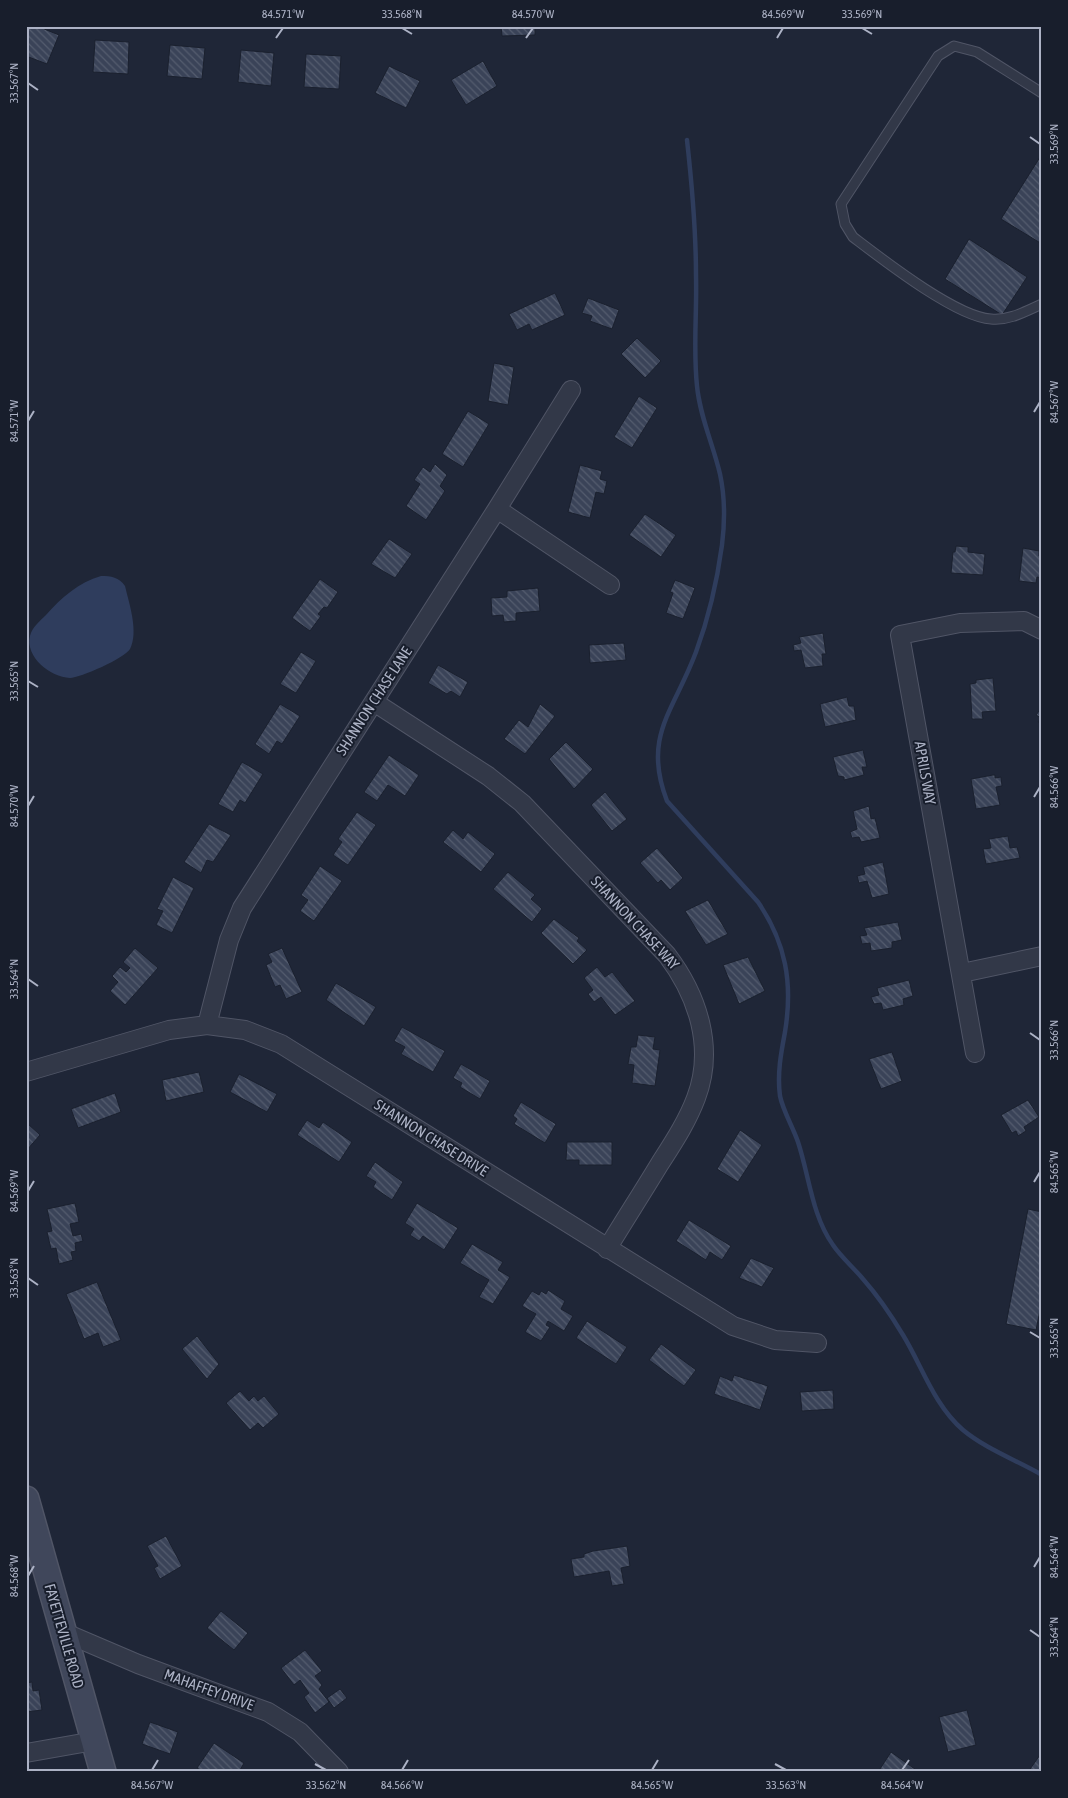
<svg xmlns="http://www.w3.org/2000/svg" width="1068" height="1798" font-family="'Asap Condensed',sans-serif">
	<defs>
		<pattern id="building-back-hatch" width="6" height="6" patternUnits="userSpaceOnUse" patternTransform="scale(1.25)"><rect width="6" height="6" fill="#3a4358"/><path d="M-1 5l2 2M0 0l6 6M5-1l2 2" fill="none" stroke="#545c6e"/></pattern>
	</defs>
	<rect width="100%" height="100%" fill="#1f2637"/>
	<!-- water -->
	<path fill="#2f3d5d" d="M101 576C111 576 119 577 125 586 129 603 139 632 130 649 125 658 80 678 70 678 50 677 25 657 30 636 32 627 40 621 46 615 61 598 79 582 101 576Z"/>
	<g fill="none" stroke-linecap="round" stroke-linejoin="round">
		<!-- stream -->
		<path stroke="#2f3d5d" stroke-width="4.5" d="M687 140C692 185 696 231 696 276 697 313 693 349 697 386 700 417 713 444 720 474 725 497 725 521 722 545 717 582 709 617 696 652 674 711 642 736 667 801L758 902C786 943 793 983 785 1032 781 1053 777 1074 780 1096 783 1111 793 1127 798 1142 809 1175 812 1216 833 1245 841 1257 854 1268 863 1279 878 1296 891 1315 903 1335 922 1366 934 1405 963 1430 986 1449 1016 1460 1042 1475"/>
	</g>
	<!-- building -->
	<path fill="url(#building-back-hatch)" stroke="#1a202e" d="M26 26H37L59 35 47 64 26 56Z
		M501 26H535V35L502 36Z
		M95 40 129 42 128 74 93 72Z
		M170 45 205 48 202 79 167 76Z
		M241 50 274 53 271 86 238 82Z
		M306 54 341 56 339 89 304 87Z
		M483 61 497 86 466 105 451 80Z
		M389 66 420 81 406 108 375 93Z
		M1042 154V244L1001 219Z
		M969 239 1027 277 1002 315 945 279Z
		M555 293 565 315 532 330 529 324 517 330 509 314Z
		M588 298 619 310 612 329 590 321 592 316 582 313Z
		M637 338 661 361 645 378 621 354Z
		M494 363 514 367 508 405 488 401Z
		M639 396 657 408 632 448 614 437Z
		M468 411 489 424 463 467 442 454Z
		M435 464 447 475 440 486 445 491 426 520 406 506 420 484 414 480 423 467 430 472Z
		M580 465 602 471 600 479 607 481 604 494 596 492 590 518 568 512Z
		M645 514 676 535 661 557 629 535Z
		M389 539 412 554 395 578 371 564Z
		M956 546 968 547V552L985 554 983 575 951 573 953 552H955Z
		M1023 548 1039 551V556H1042V578L1037 577 1036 583 1019 581Z
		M320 579 338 592 327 608 324 607 318 614 321 616 310 631 292 618Z
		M675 580 695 588 683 619 666 613 673 593 670 592Z
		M538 588 540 611 516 613V621L504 622 503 615 492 616 491 598 507 597V591Z
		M823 633 826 654H822L823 666 805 668 801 650 794 651 793 645 801 643 799 637Z
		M624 643 626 660 590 663 589 645Z
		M301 652 316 661 296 693 280 684Z
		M438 665 468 682 460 697 451 691 447 694 428 683Z
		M993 678 996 711 982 712 983 719H972L970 684 976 683V680Z
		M847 697 849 706H854L856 720 825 727 820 704Z
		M280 704 300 716 282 744 277 741 269 754 255 744Z
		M540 704 555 716 525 754 504 739 519 720 528 727Z
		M1042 707V725L1038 722 1041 718 1036 715Z
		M566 742 593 769 574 789 549 759Z
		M863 750 867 767H862L864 775 844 780V777L838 776 833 757Z
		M389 755 419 775 405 796 388 785 377 801 364 792Z
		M242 762 263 774 245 803 240 800 233 812 218 804Z
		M993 775H995V778L1001 777 1002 786 996 787 1000 805 976 809 971 779Z
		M605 792 627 819 612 831 591 805Z
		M869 806 871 819 875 818 880 838 861 842 859 837 852 838 850 832 857 829 853 811Z
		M357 812 376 825 348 865 333 855 342 842 338 839Z
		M209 824 231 835 213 862 207 860 201 873 184 862Z
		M453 830 463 839 468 832 495 854 481 872 443 842Z
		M1008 836 1010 848 1017 847 1020 858 986 864 983 849 991 848 989 839Z
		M657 848 683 878 670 890 661 880 658 883 640 863Z
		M883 862 889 894 872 898 867 881 859 883 857 876 865 874 863 867Z
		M320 866 342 881 314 921 300 911 308 900 301 895Z
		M508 872 535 895 531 899 542 909 532 922 493 889Z
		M173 877 194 888 172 933 156 925 163 911 157 909Z
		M708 900 728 934 706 945 685 911Z
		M554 919 579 938 577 941 587 950 573 964 541 933Z
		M898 922 902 940 892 942V948L871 951 870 943 862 944 860 936 867 935 864 928Z
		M135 948 158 968 125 1005 110 991 118 982 112 976 120 967 126 972 130 968 123 962Z
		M282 948 302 992 286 999 280 985 275 987 266 965 272 962 268 954Z
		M748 957 765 991 739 1004 723 965Z
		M597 967 605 977 612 972 635 1001 615 1015 601 997 594 1002 588 994 593 990 584 978Z
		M909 980 913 996 903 999 904 1005 883 1010 881 1003 874 1004 871 997 879 995 877 988Z
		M336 983 376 1007 364 1026 326 1000Z
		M402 1027 445 1051 433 1072 401 1054 405 1047 394 1041Z
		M638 1035 655 1037 653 1049 660 1050 655 1086 632 1083 634 1065 628 1064 631 1047H636Z
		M892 1052 902 1081 881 1089 869 1059Z
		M461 1064 490 1081 480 1099 460 1087 462 1083 453 1078Z
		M199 1072 204 1092 166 1101 162 1080Z
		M239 1074 277 1094 267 1112 230 1092Z
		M115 1093 121 1112 78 1128 71 1109Z
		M1028 1100 1039 1117 1024 1127 1026 1131 1018 1136 1016 1131 1012 1133 1001 1115Z
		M521 1102 556 1124 545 1143 514 1124 517 1119 513 1116Z
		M307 1120 319 1128 323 1122 352 1142 339 1162 297 1135Z
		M28 1124 40 1135 26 1151V1125Z
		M740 1130 762 1145 738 1182 717 1169Z
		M567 1142H612V1165H579V1160H566Z
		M375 1162 403 1182 392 1200 373 1187 376 1182 366 1176Z
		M75 1203 79 1222 70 1224 73 1236 81 1234 83 1241 75 1243 76 1251 71 1252 73 1260 59 1264 56 1248 51 1249 47 1232 52 1231 47 1209Z
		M417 1203 458 1228 444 1250 423 1236 419 1241 410 1235 414 1229 405 1223Z
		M1028 1209 1042 1212V1301L1036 1330 1006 1324Z
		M689 1220 731 1246 722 1260 710 1252 706 1260 676 1241Z
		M472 1244 503 1262 498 1270 510 1277 493 1304 479 1297 489 1280 460 1263Z
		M751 1258 774 1268 762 1287 739 1278Z
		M97 1282 121 1340 103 1347 98 1333 84 1339 66 1294Z
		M548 1290 565 1301 561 1309 573 1316 564 1331 548 1321 546 1325 550 1327 541 1341 525 1332 536 1314 522 1306 532 1291 539 1295 541 1291 546 1294Z
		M587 1321 627 1347 616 1364 576 1338Z
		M197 1336 219 1364 207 1379 182 1349Z
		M661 1344 696 1370 684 1386 649 1360Z
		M734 1375 768 1386 760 1410 714 1394 720 1376 732 1381Z
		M833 1390 834 1409 802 1411 800 1392Z
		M240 1391 249 1401 254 1396 258 1401 264 1396 279 1414 263 1428 258 1423 250 1430 226 1403Z
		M166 1536 182 1566 160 1579 154 1568 158 1566 147 1546Z
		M627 1546 630 1566 621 1568 624 1584 612 1586 609 1571 574 1577 571 1559 584 1557V1554L593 1551Z
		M221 1611 248 1633 234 1650 207 1628Z
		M305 1650 322 1671 315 1676 322 1685 319 1689 329 1702 315 1713 304 1697 309 1693 300 1680 294 1685 281 1668Z
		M32 1682 33 1691 39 1690 42 1710 26 1712V1683Z
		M340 1689 347 1698 334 1708 327 1698Z
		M967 1710 976 1745 948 1752 939 1717Z
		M150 1722 178 1732 170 1754 142 1744Z
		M214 1743 244 1763 239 1772H203L197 1768Z
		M891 1752 919 1772H878Z
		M1042 1752V1772H1028Z"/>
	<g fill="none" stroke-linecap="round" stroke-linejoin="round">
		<!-- lane casing -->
		<g stroke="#505566" stroke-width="11">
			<path id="lane" d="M1042 93 977 52 954 46 938 56 841 204 845 224 853 237C882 259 956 317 991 319 1009 321 1026 311 1042 304"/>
		</g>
		<!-- street casing -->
		<g stroke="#505566" stroke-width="20">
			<path id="street" d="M497 509 610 585
				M374 702 488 776 522 803 667 955C698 996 715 1048 696 1098 687 1122 673 1143 659 1165 642 1193 624 1221 607 1249
				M962 973 1042 956
				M207 1025 229 940 242 908 497 509 571 390
				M975 1053 900 635 960 623 1024 621 1042 630
				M26 1072 169 1030 207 1025 245 1030 281 1044 733 1326 775 1340 817 1343
				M63 1632 138 1664 268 1712 300 1732 339 1772
				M26 1753 94 1741"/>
		</g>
		<!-- secondary casing -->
		<g stroke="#505566" stroke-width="28">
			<path id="secondary" d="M26 1499 103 1772"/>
		</g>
		<!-- lane -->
		<use href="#lane" stroke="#323848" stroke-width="9"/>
		<!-- street -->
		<use href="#street" stroke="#323848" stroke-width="18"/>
		<!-- secondary -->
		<use href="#secondary" stroke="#40475b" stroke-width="25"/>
	</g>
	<!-- ticks -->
	<path fill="none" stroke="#acb2c5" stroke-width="2" d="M402 28 412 34M862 28 872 34M276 38 283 28M526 38 533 28M777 38 783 28M28 83 38 90M1030 137 1040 144M1034 412 1040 402M28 421 34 411M28 681 38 687M1034 797 1040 787M28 806 34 796M28 979 38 986M1030 1033 1040 1040M1034 1182 1040 1172M28 1191 34 1181M28 1278 38 1285M1030 1332 1040 1338M1034 1567 1040 1557M28 1576 34 1566M1030 1630 1040 1637M315 1764 326 1770M775 1764 786 1770M152 1770 158 1760M402 1770 408 1760M652 1770 658 1760M902 1770 909 1760"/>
	<g text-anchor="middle" stroke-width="4" stroke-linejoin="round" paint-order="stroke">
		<!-- street labels -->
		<g font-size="15" fill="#acb2c5" stroke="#181e2c">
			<text transform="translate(374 701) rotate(-57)" y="5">SHANNON CHASE LANE</text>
			<text transform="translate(925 773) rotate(80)" y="5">APRILS WAY</text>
			<text transform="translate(635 923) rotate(47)" y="5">SHANNON CHASE WAY</text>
			<text transform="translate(431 1138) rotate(32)" y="5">SHANNON CHASE DRIVE</text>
			<text transform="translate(64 1636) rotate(74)" y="5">FAYETTEVILLE ROAD</text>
			<text transform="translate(209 1690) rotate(20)" y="5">MAHAFFEY DRIVE</text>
		</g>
	</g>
	<!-- border -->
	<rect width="1068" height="1798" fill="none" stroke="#181e2c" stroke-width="55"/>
	<rect x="28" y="28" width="1012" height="1742" fill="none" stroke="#acb2c5" stroke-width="2"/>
	<g font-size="12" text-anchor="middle" fill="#acb2c5">
		<text x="283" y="18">84.571°W</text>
		<text x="402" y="18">33.568°N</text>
		<text x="533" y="18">84.570°W</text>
		<text x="783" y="18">84.569°W</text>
		<text x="862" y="18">33.569°N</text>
		<text transform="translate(14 83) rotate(-90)" y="4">33.567°N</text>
		<text transform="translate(1054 144) rotate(-90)" y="4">33.569°N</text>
		<text transform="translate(1054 402) rotate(-90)" y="4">84.567°W</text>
		<text transform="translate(14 421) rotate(-90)" y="4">84.571°W</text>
		<text transform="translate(14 681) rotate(-90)" y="4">33.565°N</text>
		<text transform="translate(1054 787) rotate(-90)" y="4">84.566°W</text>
		<text transform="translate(14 806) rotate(-90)" y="4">84.570°W</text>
		<text transform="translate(14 979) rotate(-90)" y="4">33.564°N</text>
		<text transform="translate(1054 1040) rotate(-90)" y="4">33.566°N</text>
		<text transform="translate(1054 1172) rotate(-90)" y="4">84.565°W</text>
		<text transform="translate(14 1191) rotate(-90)" y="4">84.569°W</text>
		<text transform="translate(14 1278) rotate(-90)" y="4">33.563°N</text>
		<text transform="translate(1054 1338) rotate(-90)" y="4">33.565°N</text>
		<text transform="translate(1054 1557) rotate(-90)" y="4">84.564°W</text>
		<text transform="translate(14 1576) rotate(-90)" y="4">84.568°W</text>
		<text transform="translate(1054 1637) rotate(-90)" y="4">33.564°N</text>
		<text x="152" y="1789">84.567°W</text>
		<text x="326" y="1789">33.562°N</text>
		<text x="402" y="1789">84.566°W</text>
		<text x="652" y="1789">84.565°W</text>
		<text x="786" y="1789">33.563°N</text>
		<text x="902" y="1789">84.564°W</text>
	</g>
</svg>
